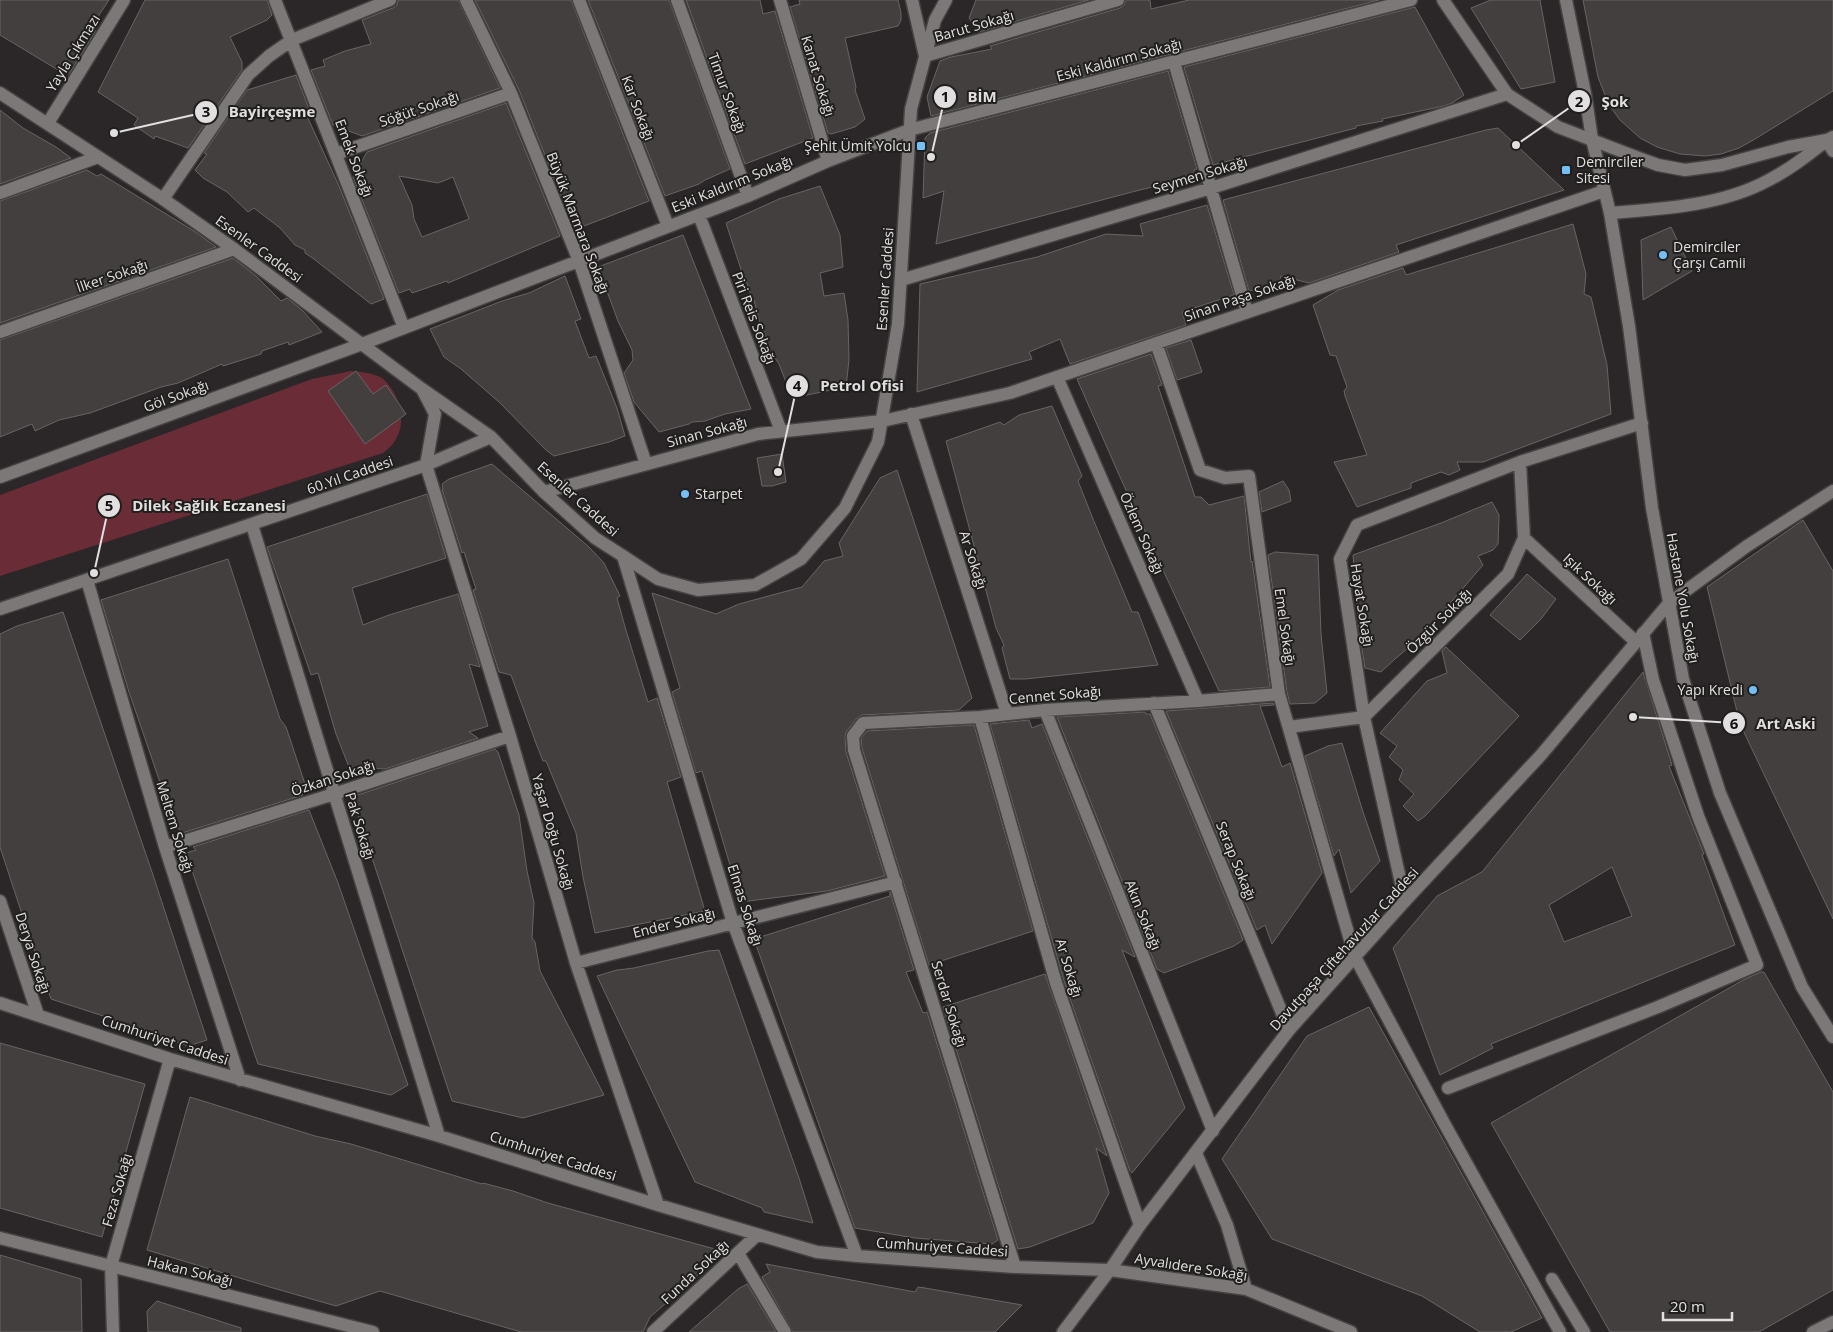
<svg xmlns="http://www.w3.org/2000/svg" width="1833" height="1332" font-family="'Open Sans',sans-serif">
	<rect width="100%" height="100%" fill="#2b2728"/>
	<!-- green -->
	<path fill="#6a2c37" d="M351 371C361 372 373 373 382 378 388 383 393 390 396 397 405 419 403 438 383 453L0 576V495L312 379Z"/>
	<!-- building -->
	<path fill="#433f3f" stroke="#686464" fill-rule="evenodd" d="M0 0H109L99 15 95 32 69 74 65 72 63 73 0 35Z
		M145 0H267L272 15 267 20 230 37 242 62V70L188 148 155 136 154 139 134 125 138 118 98 92Z
		M398 0H458L500 88 362 136 333 125 311 70 325 66 323 60 345 51 371 44 362 20 393 8 397 5Z
		M475 0H571L649 201 584 226 572 201 568 213 519 90Z
		M588 0H669L730 169 705 180 699 184 665 196Z
		M686 0H760L763 14 775 11 813 138 745 164Z
		M799 0H898L901 13V20L898 26 845 38 856 87 855 90 865 119 855 127 831 134 828 133 790 7 800 4Z
		M976 0H1089L979 32 969 18Z
		M1126 0H1150L1151 9 1189 0H1379L931 116 927 97 940 61 951 57 992 49 990 46 1120 8 1124 5Z
		M1491 0H1540L1555 82 1521 89 1471 8Z
		M1583 0H1833V91L1755 139 1739 148 1721 154 1705 156 1680 154 1657 147 1640 138 1620 120 1609 105 1598 77Z
		M1415 7 1464 95 1452 103 1444 106 1382 119 1383 121 1356 126V128L1213 165 1184 67Z
		M1168 71 1197 169 1194 170V174L1185 179 1132 192 936 244 944 191 923 198 925 138 930 133Z
		M296 75 312 117 306 114 339 186 384 299 371 304 314 259 305 253V250L295 245 280 228 254 208 248 212 227 192 203 178 195 170 207 154 204 153 247 90Z
		M506 103 560 236 448 283 447 281 412 293 410 289 399 293 353 177 367 152ZM399 176 438 183 453 177 469 219 422 237 414 219 412 205Z
		M0 110 23 128 56 147 71 158 0 184Z
		M1498 128 1564 190 1396 245 1399 252 1309 283 1281 276 1278 284 1249 291 1223 200 1486 130Z
		M87 170 97 176 101 174 194 231 216 247 0 323V201Z
		M820 186 840 235 843 267 820 273 824 296 844 293 848 320 849 360 846 387 792 398 779 364 770 350 764 331 761 327 754 300 752 299 747 283 745 282 726 223 779 199Z
		M1207 205 1234 295 1182 312 1186 325 1070 364 1060 339 1029 352 1032 359 917 392 920 284 1037 257 1106 234 1143 236 1140 224Z
		M1573 224 1586 274 1584 294 1591 297 1607 365 1611 414 1483 462H1457L1460 470 1449 475 1441 472 1411 483V488L1357 507 1334 462 1367 455 1345 396 1344 391 1347 387 1336 356 1330 355 1313 305 1338 290 1403 268 1406 275Z
		M1671 227 1692 271 1643 300 1641 240Z
		M683 235 751 409 725 414 705 421 692 422 689 424 659 432 634 402 624 373 633 360 632 350 618 321 598 267Z
		M233 258 256 276 281 301 287 298 303 311 322 332 289 345 288 342 262 351 261 354 223 366 222 364 178 383 161 387 90 413 59 420 35 431 32 424 0 437V340Z
		M565 276 581 319 575 321 589 358 596 356 617 408 625 436 609 442 554 456 546 450 499 402 461 369 444 357 430 329 502 301 529 293Z
		M1191 340 1202 372 1177 380 1166 348Z
		M1151 354 1162 385 1158 386 1195 497H1201L1209 505 1244 496 1251 562 1252 561 1270 687 1219 691 1120 477 1077 379Z
		M356 371 373 394 386 385 406 414 365 444 328 391Z
		M1052 406 1082 476 1078 481 1093 519 1132 612H1138L1158 665 1025 679H1010L1002 648 1004 645 996 628 946 441 1000 422 1004 425 1019 415Z
		M782 454 786 482 772 486H762L757 458Z
		M492 464 589 547 604 563 620 596 617 598 625 627 648 702 657 698 681 777 667 782 705 911 595 933 583 877 576 833 546 761H543L537 746 511 675 499 672 473 590 476 589 464 552 462 553 442 489H443L442 484 449 479Z
		M897 470 972 698 959 710 862 715 857 718 846 732 845 737 846 752 885 876 827 891 741 902 702 771 696 773 672 692 680 688 652 593 716 614 739 604 802 587 824 561 843 556 839 543 880 478Z
		M1283 481 1289 490 1291 501 1262 512 1259 492Z
		M427 494 446 558 352 588 363 625 389 615 458 594 480 667 469 664 488 726 469 732 478 738 385 769 349 767 336 734 318 673 311 675 267 547Z
		M1492 502 1499 515 1498 544 1493 550 1478 556 1483 565 1421 637 1395 659 1381 672 1365 668 1359 629 1353 555 1441 523Z
		M1803 520 1833 571V919L1740 724 1707 587Z
		M1275 552 1318 555 1321 634 1327 693 1315 703 1290 704 1287 692 1268 555Z
		M228 559 280 719 286 727 305 784 300 787 303 795 182 833 174 823 129 692 101 600Z
		M1527 574 1556 599 1541 619 1520 640 1490 615Z
		M63 612 153 875 207 1040 188 1046 134 1026 51 999 19 905 0 847V634L17 626Z
		M1446 647 1519 716 1425 816 1418 821 1403 806 1414 794 1399 780 1403 770 1389 757 1397 746 1380 733 1427 681 1447 673 1442 651Z
		M1643 672 1672 765 1669 766 1704 854 1702 855 1735 945 1491 1044 1493 1048 1440 1075 1393 948 1437 896 1482 872ZM1612 867 1632 916 1564 942 1549 905Z
		M1273 703 1274 705 1260 706 1282 767 1290 763 1322 873 1272 944 1265 925 1257 930 1166 711Z
		M1145 712 1146 714H1150L1243 940 1234 946 1164 973 1157 969 1057 717Z
		M1029 720 1032 728 1042 724 1135 957 1122 950 1185 1108 1132 1173 1130 1171 1064 981 990 724Z
		M974 725 1033 931 929 965 862 748 861 738 867 731Z
		M1342 743 1363 812 1380 861 1351 893 1339 849 1334 856 1305 756 1328 746Z
		M495 749 498 752 519 815 527 871 534 903 532 938 535 942 540 971 604 1095 523 1118 452 1101 352 797Z
		M309 810 338 883 408 1085 391 1095 258 1064 186 853 196 850 193 847Z
		M890 892 914 970 906 972 923 1013 927 1012 998 1240 992 1244 915 1238 855 1228 754 939 890 896Z
		M719 950 799 1178 813 1223 764 1212 762 1208 695 1182 597 976 617 970 634 968 708 951Z
		M1761 972H1764L1833 1092V1290L1759 1332H1610L1491 1123 1745 979Z
		M1045 974 1107 1156 1096 1148 1109 1193 1093 1223 1030 1247 1018 1249 943 1007Z
		M1369 1007 1458 1167 1542 1318 1511 1332H1480L1422 1296 1272 1239 1222 1159 1307 1036Z
		M0 1043 145 1084 102 1237 0 1208Z
		M190 1097 315 1136 351 1144 482 1184 483 1183 513 1191 548 1203 722 1251 712 1263 650 1317 643 1332H521L380 1291 336 1306 273 1288 147 1250Z
		M0 1255 81 1279 82 1332H0Z
		M766 1264 915 1292 918 1287 925 1288 1022 1305 995 1332H793L762 1277 770 1272Z
		M747 1284 776 1332H689L738 1289Z
		M157 1301 241 1328V1332H148L147 1311Z"/>
	<g fill="none" stroke-linecap="round" stroke-linejoin="round">
		<!-- service casing -->
		<g stroke="#444242" stroke-width="15">
			<path id="service" d="M1355 957 1444 1123 1560 1332
				M1448 1088 1658 1007 1757 965 1698 816 1653 680 1643 633
				M1552 1279 1584 1332
				M1813 1332 1833 1322"/>
		</g>
		<!-- minor casing -->
		<g stroke="#444242" stroke-width="15">
			<path id="minor" d="M275 0 404 328
				M466 0 511 93 579 261 646 464
				M579 0 668 226
				M677 0 748 196
				M780 0 828 161
				M912 0 925 56 1118 0
				M1174 62 1247 312
				M48 123 124 0
				M336 154 511 93
				M0 193 98 157
				M163 199 248 75 269 56 292 40 390 0
				M1610 213C1661 209 1720 206 1767 181 1789 170 1808 155 1827 140L1833 151
				M699 215 781 431
				M901 280 1211 188 1507 94
				M0 332 234 249
				M1156 343 1200 470 1225 478 1249 476 1279 694 1355 957
				M1057 377 1198 701
				M911 414 1007 714
				M426 465 510 736 576 963 658 1205
				M0 477 362 344 748 196 828 161 909 130 1411 0
				M544 492 758 434 882 421 1010 393 1604 191
				M252 525 439 1136
				M1524 538 1636 642
				M623 556 733 923 857 1256
				M87 580 165 847 240 1080
				M1669 603 1747 546 1833 491
				M1154 703 1289 1030
				M1045 710 1213 1131
				M980 717 1056 983 1140 1225
				M1289 727 1364 717 1508 574 1524 538 1520 462
				M165 847 334 794 510 736
				M0 901 38 1015
				M1405 901 1364 717 1340 559 1357 525 1520 462 1642 423
				M576 963 896 882
				M0 1003 170 1059 439 1136 658 1205 817 1252 857 1256 1015 1267 1110 1270 1246 1289 1351 1332
				M1196 1153 1227 1225 1246 1289
				M0 1238 373 1332
				M738 1253 785 1332
				M1015 1267 854 750 853 736 863 723 980 717 1045 710 1198 701 1279 694
				M113 1332 111 1266 170 1059
				M653 1332 757 1235"/>
		</g>
		<!-- tertiary casing -->
		<g stroke="#444242" stroke-width="15">
			<path id="tertiary" d="M1566 0 1585 93 1592 139 1610 213 1629 326 1652 508 1683 679 1720 793 1802 987 1833 1037
				M1063 1332 1110 1270 1140 1225 1289 1030 1405 901 1541 755 1669 603"/>
		</g>
		<!-- secondary casing -->
		<g stroke="#444242" stroke-width="15">
			<path id="secondary" d="M1443 0 1507 94 1558 127 1639 158 1658 165 1685 170 1722 165 1788 147 1827 140 1833 137
				M0 93 163 199 234 249 422 389 491 437 544 492 595 538 623 556 658 579 698 590 755 585 801 559 845 508 878 442 898 324 911 109 935 20 946 0
				M423 391 435 414 426 465
				M0 609 426 465 491 437"/>
		</g>
		<!-- service -->
		<use href="#service" stroke="#7c7878" stroke-width="12"/>
		<!-- minor -->
		<use href="#minor" stroke="#7c7878" stroke-width="12"/>
		<!-- tertiary -->
		<use href="#tertiary" stroke="#7c7878" stroke-width="12"/>
		<!-- secondary -->
		<use href="#secondary" stroke="#7c7878" stroke-width="12"/>
	</g>
	<!-- markers -->
	<g fill="#74c0f6" stroke="#211e1e" stroke-width="2">
		<rect x="916" y="141" width="10" height="10" rx="2.5"/>
		<rect x="1561" y="165" width="10" height="10" rx="2.5"/>
		<circle cx="1663" cy="255" r="5"/>
		<circle cx="685" cy="494" r="5"/>
		<circle cx="1753" cy="690" r="5"/>
	</g>
	<g text-anchor="middle" stroke-width="4" stroke-linejoin="round" paint-order="stroke">
		<!-- street labels -->
		<g font-size="14" fill="#e1dfdf" stroke="#211e1e">
			<text transform="translate(974 26) rotate(-16)" y="5">Barut Sokağı</text>
			<text transform="translate(73 53) rotate(-58)" y="5">Yayla Çıkmazı</text>
			<text transform="translate(1119 60) rotate(-15)" y="5">Eski Kaldırım Sokağı</text>
			<text transform="translate(818 76) rotate(73)" y="5">Kanat Sokağı</text>
			<text transform="translate(727 93) rotate(70)" y="5">Timur Sokağı</text>
			<text transform="translate(638 108) rotate(69)" y="5">Kar Sokağı</text>
			<text transform="translate(419 109) rotate(-19)" y="5">Söğüt Sokağı</text>
			<text transform="translate(354 158) rotate(69)" y="5">Emek Sokağı</text>
			<text transform="translate(1200 175) rotate(-17)" y="5">Seymen Sokağı</text>
			<text transform="translate(732 184) rotate(-22)" y="5">Eski Kaldırım Sokağı</text>
			<text transform="translate(578 223) rotate(69)" y="5">Büyük Marmara Sokağı</text>
			<text transform="translate(259 249) rotate(36)" y="5">Esenler Caddesi</text>
			<text transform="translate(112 276) rotate(-19)" y="5">İlker Sokağı</text>
			<text transform="translate(885 279) rotate(-86)" y="5">Esenler Caddesi</text>
			<text transform="translate(1240 298) rotate(-19)" y="5">Sinan Paşa Sokağı</text>
			<text transform="translate(754 318) rotate(69)" y="5">Piri Reis Sokağı</text>
			<text transform="translate(176 396) rotate(-20)" y="5">Göl Sokağı</text>
			<text transform="translate(707 432) rotate(-15)" y="5">Sinan Sokağı</text>
			<text transform="translate(350 475) rotate(-19)" y="5">60.Yıl Caddesi</text>
			<text transform="translate(578 499) rotate(42)" y="5">Esenler Caddesi</text>
			<text transform="translate(1142 533) rotate(66)" y="5">Özlem Sokağı</text>
			<text transform="translate(973 560) rotate(72)" y="5">Ar Sokağı</text>
			<text transform="translate(1590 579) rotate(43)" y="5">Işık Sokağı</text>
			<text transform="translate(1683 598) rotate(80)" y="5">Hastane Yolu Sokağı</text>
			<text transform="translate(1362 605) rotate(81)" y="5">Hayat Sokağı</text>
			<text transform="translate(1439 621) rotate(-45)" y="5">Özgür Sokağı</text>
			<text transform="translate(1285 627) rotate(82)" y="5">Emel Sokağı</text>
			<text transform="translate(1055 695) rotate(-5)" y="5">Cennet Sokağı</text>
			<text transform="translate(333 778) rotate(-18)" y="5">Özkan Sokağı</text>
			<text transform="translate(360 826) rotate(73)" y="5">Pak Sokağı</text>
			<text transform="translate(175 827) rotate(73)" y="5">Meltem Sokağı</text>
			<text transform="translate(553 832) rotate(74)" y="5">Yaşar Doğu Sokağı</text>
			<text transform="translate(1236 861) rotate(68)" y="5">Serap Sokağı</text>
			<text transform="translate(745 905) rotate(72)" y="5">Elmas Sokağı</text>
			<text transform="translate(1143 915) rotate(68)" y="5">Akın Sokağı</text>
			<text transform="translate(674 923) rotate(-14)" y="5">Ender Sokağı</text>
			<text transform="translate(1344 949) rotate(-48)" y="5">Davutpaşa Çiftehavuzlar Caddesi</text>
			<text transform="translate(33 953) rotate(72)" y="5">Derya Sokağı</text>
			<text transform="translate(1069 968) rotate(73)" y="5">Ar Sokağı</text>
			<text transform="translate(949 1004) rotate(73)" y="5">Serdar Sokağı</text>
			<text transform="translate(165 1040) rotate(18)" y="5">Cumhuriyet Caddesi</text>
			<text transform="translate(553 1156) rotate(18)" y="5">Cumhuriyet Caddesi</text>
			<text transform="translate(117 1190) rotate(-74)" y="5">Feza Sokağı</text>
			<text transform="translate(942 1247) rotate(4)" y="5">Cumhuriyet Caddesi</text>
			<text transform="translate(1191 1267) rotate(9)" y="5">Ayvalıdere Sokağı</text>
			<text transform="translate(190 1271) rotate(14)" y="5">Hakan Sokağı</text>
			<text transform="translate(695 1272) rotate(-43)" y="5">Funda Sokağı</text>
		</g>
		<!-- poi labels -->
		<g font-size="14" fill="#e1dfdf" stroke="#211e1e" text-anchor="start">
			<text x="911" y="151" text-anchor="end">Şehit Ümit Yolcu</text>
			<text x="1576" y="167">Demirciler<tspan x="1576" dy="16">Sitesi</tspan></text>
			<text x="1673" y="252">Demirciler<tspan x="1673" dy="16">Çarşı Camii</tspan></text>
			<text x="695" y="499">Starpet</text>
			<text x="1743" y="695" text-anchor="end">Yapı Kredi</text>
		</g>
	</g>
	<!-- callouts -->
	<path fill="none" stroke="#e1dfdf" stroke-width="2" d="M931 157L945 97M1516 145L1579 101M114 133L206 112M778 472L797 386M94 573L109 506M1633 717L1734 723"/>
	<g fill="#e1dfdf" stroke="#211e1e" stroke-width="2">
		<circle cx="931" cy="157" r="5"/>
		<circle cx="1516" cy="145" r="5"/>
		<circle cx="114" cy="133" r="5"/>
		<circle cx="778" cy="472" r="5"/>
		<circle cx="94" cy="573" r="5"/>
		<circle cx="1633" cy="717" r="5"/>
		<circle cx="945" cy="97" r="12"/>
		<circle cx="1579" cy="101" r="12"/>
		<circle cx="206" cy="112" r="12"/>
		<circle cx="797" cy="386" r="12"/>
		<circle cx="109" cy="506" r="12"/>
		<circle cx="1734" cy="723" r="12"/>
	</g>
	<g font-size="15" text-anchor="middle" font-weight="bold" fill="#111">
		<text x="945" y="102">1</text>
		<text x="1579" y="107">2</text>
		<text x="206" y="117">3</text>
		<text x="797" y="391">4</text>
		<text x="109" y="511">5</text>
		<text x="1734" y="729">6</text>
	</g>
	<g font-size="15" text-anchor="middle" font-weight="bold" fill="#e1dfdf" stroke="#211e1e" stroke-width="4" stroke-linejoin="round" paint-order="stroke">
		<text x="982" y="102">BİM</text>
		<text x="1615" y="107">Şok</text>
		<text x="272" y="117">Bayirçeşme</text>
		<text x="862" y="391">Petrol Ofisi</text>
		<text x="209" y="511">Dilek Sağlık Eczanesi</text>
		<text x="1786" y="729">Art Aski</text>
	</g>
	<!-- scale -->
	<path d="M1663 1312v8h69v-8" fill="none" stroke="#e1dfdf" stroke-width="2.5"/>
	<text x="1670" y="1312" font-size="15" fill="#e1dfdf" stroke="#211e1e" stroke-width="4" paint-order="stroke">20 m</text>
</svg>
